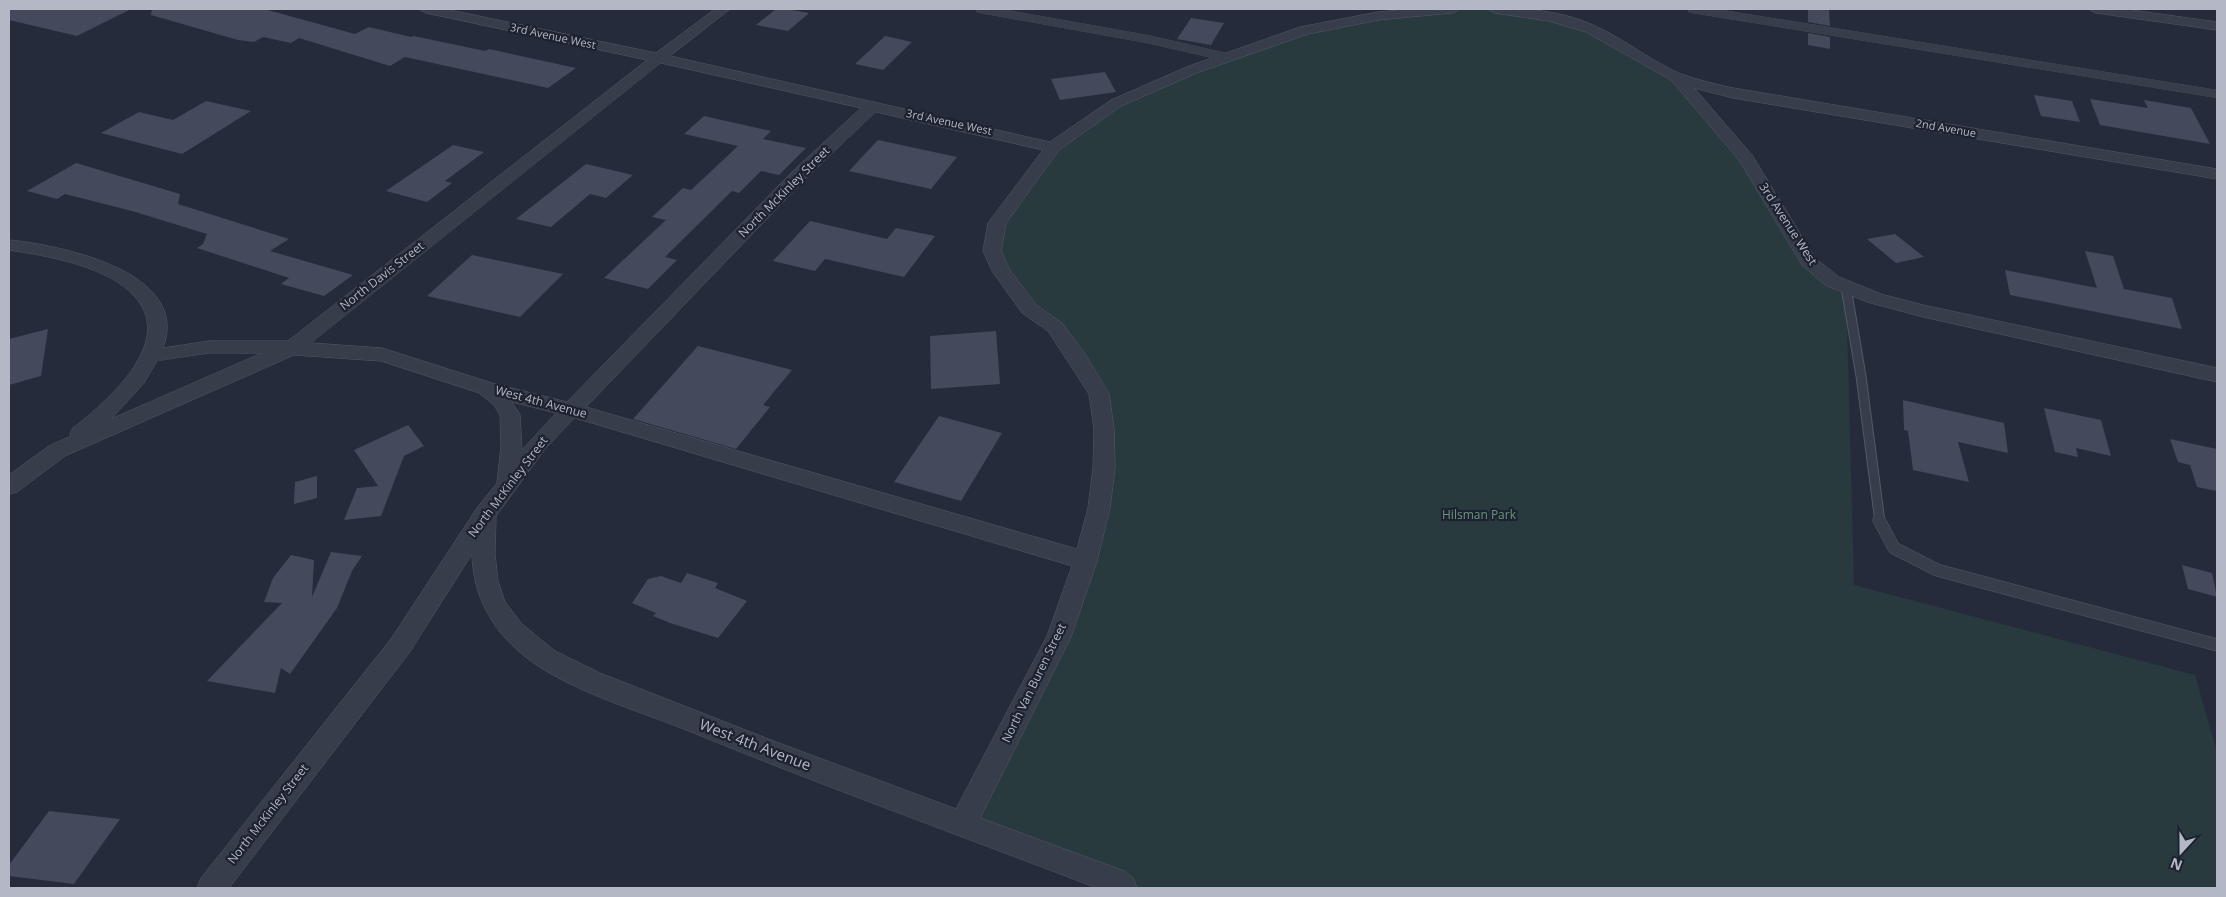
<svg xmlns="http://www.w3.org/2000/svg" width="2226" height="897" font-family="'Open Sans',sans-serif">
	<rect width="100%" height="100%" fill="#252b3a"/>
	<!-- green -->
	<path fill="#293a3f" d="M1461 9H1491L1550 17 1590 30 1665 73 1744 158 1807 261 1846 288 1854 585 2195 675 2217 753V888H1134L1117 873 972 819 1106 501 1102 391 1031 306 997 252 999 223 1055 147 1118 103 1151 88 1303 32 1432 11Z"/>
	<!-- building -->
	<path fill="#444a5c" d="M9 9H131L77 36 9 20Z
		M152 9H264L355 34 369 27 411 37 414 36 485 51 489 49 576 68 548 88 405 57 390 66 299 38 291 43 263 37 254 42 238 40 151 15Z
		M776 9H786L809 13 788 31 756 25Z
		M1808 9H1829L1830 26 1808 22Z
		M1191 18 1224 23 1211 45 1177 39Z
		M1808 33 1830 37V49L1808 45Z
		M885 36 912 42 883 70 855 64Z
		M1105 72 1116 92 1060 100 1051 79Z
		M2034 95 2072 101 2080 122 2041 116Z
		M2090 99 2148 108 2144 100 2191 108 2210 144 2100 125Z
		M206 101 251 111 182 154 101 133 139 112 173 120Z
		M704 116 771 131 763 139 806 148 779 175 761 171 739 193 732 191 665 257 677 260 648 289 604 278 666 220 652 217 683 188 691 190 738 146 684 134Z
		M878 140 957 157 931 189 849 171Z
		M453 145 484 152 445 181 452 183 427 202 386 191Z
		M76 163 180 194 178 204 289 239 270 251 353 275 324 296 281 284 289 278 197 248 203 244 207 234 132 211 65 194 57 199 27 191Z
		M586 164 633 175 606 198 590 194 551 227 516 219Z
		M810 221 887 239 896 228 935 236 904 277 825 259 815 271 773 261Z
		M1895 234 1924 257 1896 263 1867 239Z
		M2085 251 2113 256 2124 289 2172 298 2182 329 2010 295 2005 270 2097 288Z
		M472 255 563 274 520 317 427 296Z
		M48 329 41 376 9 385V339Z
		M996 331 1000 384 931 389 930 336Z
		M698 346 792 370 763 405 770 407 736 449 633 419Z
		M1903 400 2004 423 2008 453 1958 442 1969 482 1913 470 1908 431 1904 430Z
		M2044 408 2101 420 2111 456 2076 448 2078 457 2055 452Z
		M939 416 1002 433 961 501 894 482Z
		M408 425 424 446 404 456 381 516 344 520 357 488 378 486 354 450Z
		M2170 439 2217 449V491L2197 487 2190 465 2178 462Z
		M317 476V498L294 504 295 482Z
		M331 552 362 556 352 571 337 608 290 674 281 668 275 693 207 681 282 603 264 602 273 578 291 555 314 560 312 597Z
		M2182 565 2212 573 2217 597 2188 589Z
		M687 573 718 583 715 588 747 601 718 638 670 623 653 616 656 613 632 603 648 579 661 576 681 583Z
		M49 811 120 819 74 884 9 876V865Z"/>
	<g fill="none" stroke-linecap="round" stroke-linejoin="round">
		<!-- lane-far2 casing -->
		<g stroke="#535866" stroke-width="8">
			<path id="lane-far2" d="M980 9 1147 39 1226 57
				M1692 9 2217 94"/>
		</g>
		<!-- lane-far1 casing -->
		<g stroke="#535866" stroke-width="11">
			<path id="lane-far1" d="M1846 287 1861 376 1880 522"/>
		</g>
		<!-- lane casing -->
		<g stroke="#535866" stroke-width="13">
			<path id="lane" d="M1879 520 1894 548 1937 570 2217 645"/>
		</g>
		<!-- street casing -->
		<g stroke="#535866" stroke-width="1">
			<path id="street" d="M419 9H445L656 53 715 9H730L670 56 1050 142 1111 100 1189 66 1300 27 1378 12 1410 9H1458L1456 12 1451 13 1378 20 1308 34 1199 72 1121 106 1059 150 1006 223 1001 251 1010 270 1036 305 1062 323 1085 354 1109 394 1114 429 1115 468 1110 508 1097 561 1071 637 980 818 1124 871 1133 878 1137 888H1097C959 835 820 785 684 729 633 709 565 689 523 655 491 629 473 595 472 554L409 653 229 888H197L201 878 391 639 477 508 497 483 501 446 500 415 494 405 479 393 381 361 294 355 65 456 17 492 9 494V475L49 446 71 436 70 433 73 428C106 402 175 344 136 298 109 266 48 256 9 250V240C59 245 192 271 163 348L209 341H288L647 60 426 13ZM661 63 861 108 793 171 567 402 492 383 382 348 311 343ZM876 112 1043 150 988 223 983 251 992 271 1022 313 1048 331 1089 394 1094 429 1093 468 1088 508 1077 549 586 407 805 179ZM209 353H262L111 419 144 383 157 361ZM512 402 556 413 522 450 520 415ZM575 418 1072 566 1047 636 956 809 771 740 600 673 555 651 522 624 505 602 498 581 495 555 496 516 545 449Z
				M1488 9C1523 7 1565 11 1597 27 1626 40 1652 62 1681 74 1698 80 1715 84 1733 88L2217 169V179L1733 98 1694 88 1752 155 1815 258 1839 277 1881 294 1923 305 2217 368V382L1923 317 1867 302 1825 285 1802 265 1739 160 1671 80 1586 32 1549 21 1495 13Z
				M2089 9H2124L2217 22V30L2096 13Z"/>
		</g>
		<!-- lane-far2 -->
		<use href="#lane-far2" stroke="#383d4b" stroke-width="8"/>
		<!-- lane-far1 -->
		<use href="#lane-far1" stroke="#383d4b" stroke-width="9"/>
		<!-- lane -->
		<use href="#lane" stroke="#383d4b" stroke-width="12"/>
		<!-- street -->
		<use href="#street" fill="#383d4b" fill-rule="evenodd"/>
	</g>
	<g text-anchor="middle" stroke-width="4.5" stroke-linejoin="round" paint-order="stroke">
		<!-- far-street labels -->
		<g font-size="11" fill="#b4b8c6" stroke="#1d2230">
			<text transform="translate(553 36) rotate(12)" y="4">3rd Avenue West</text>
			<text transform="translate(949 122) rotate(12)" y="4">3rd Avenue West</text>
			<text transform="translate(1946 128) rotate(10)" y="4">2nd Avenue</text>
		</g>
		<!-- street labels -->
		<g font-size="12" fill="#b4b8c6" stroke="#1d2230">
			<text transform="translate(784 192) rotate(-45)" y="4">North McKinley Street</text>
			<text transform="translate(1788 224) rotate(57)" y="4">3rd Avenue West</text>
			<text transform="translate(382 276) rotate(-38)" y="4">North Davis Street</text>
			<text transform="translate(541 402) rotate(15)" y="4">West 4th Avenue</text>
			<text transform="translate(508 487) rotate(-53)" y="4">North McKinley Street</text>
			<text transform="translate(1034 683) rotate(-64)" y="4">North Van Buren Street</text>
			<text transform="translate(268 814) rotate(-52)" y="4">North McKinley Street</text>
		</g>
		<!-- park labels -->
		<g font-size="12" fill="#6c967c" stroke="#1d2230">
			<text x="1479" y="519">Hilsman Park</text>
		</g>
		<!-- near-street labels -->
		<g font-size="15" fill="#b4b8c6" stroke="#1d2230">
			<text transform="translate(755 745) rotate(21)" y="5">West 4th Avenue</text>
		</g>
	</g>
	<!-- border -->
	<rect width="2226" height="897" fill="none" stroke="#b4b8c6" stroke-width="20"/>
	<!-- north arrow -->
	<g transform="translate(2181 852) rotate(201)" stroke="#1d2230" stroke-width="4" paint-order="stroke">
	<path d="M0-4L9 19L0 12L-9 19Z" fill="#b4b8c6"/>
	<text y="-8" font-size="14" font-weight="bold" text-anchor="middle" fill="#b4b8c6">N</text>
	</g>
</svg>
